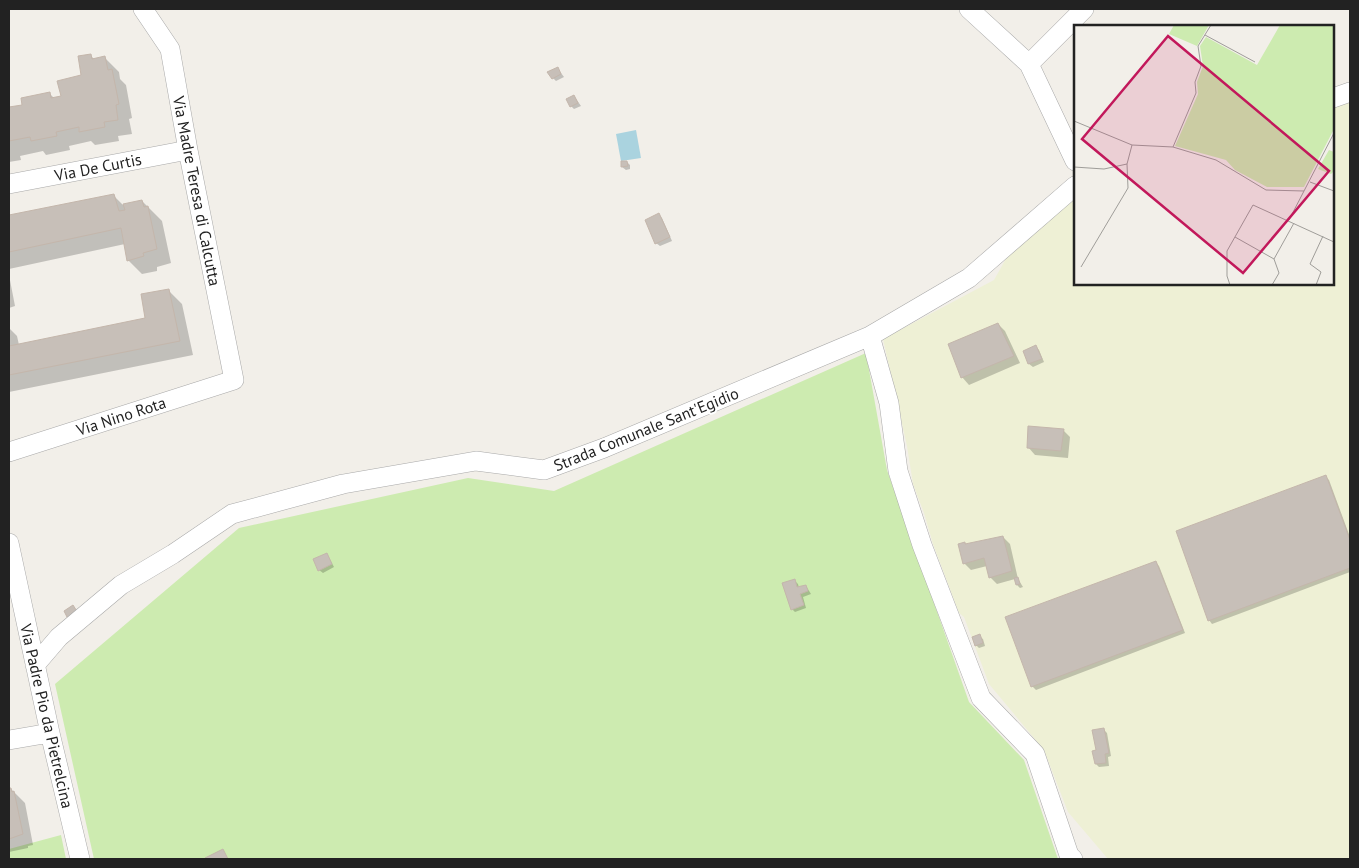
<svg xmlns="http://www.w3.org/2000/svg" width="1359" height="868" font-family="'PT Sans',sans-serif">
	<rect width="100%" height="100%" fill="#f2efe9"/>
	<!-- farmland -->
	<path fill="#eef0d5" d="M1350 96V859H1108L1068 812 1044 750 989 684 964 617 959 613 933 544 924 513 913 484 907 446 883 339 994 280 1012 248 1075 188V284H1333V102Z"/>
	<!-- grass -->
	<path fill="#cdebb0" d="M866 353 887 470 969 702 1024 760 1058 859H94L55 684 239 528 468 478 554 491Z
		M61 835 66 859H9V849Z"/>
	<!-- water -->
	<path fill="#aad3df" d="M636 130 641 158 621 161 616 134Z"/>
	<!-- shadow -->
	<path fill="#0003" d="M90 55 95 60 105 58 119 72 120 79 126 85 132 118 129 119 132 134 118 136 119 141 95 145 91 141 69 146 70 150 46 155 43 151 20 156 21 160 9 162V109L24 106 49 93 55 99 63 97 82 76Z
		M558 69 564 77 556 81 553 78Z
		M574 96 581 106 574 109 571 106Z
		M627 162 630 165V169L626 170 622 167Z
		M114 196 123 205 142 201 162 221 171 263 157 267V271L142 274 128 260 125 244 9 269V216Z
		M659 215 662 218 672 241 660 246 656 243Z
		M9 275 15 306 9 308Z
		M168 290 182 304 193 355 9 392V328L17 336 19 345 147 319Z
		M998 324 1005 331 1020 363 969 385 962 377Z
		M1035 346 1039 350 1044 362 1033 367 1029 364 1025 351Z
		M1063 430 1070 437 1068 458 1035 455 1028 447Z
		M1326 477 1329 480 1350 537V572L1212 624 1209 620Z
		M1003 537 1010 544 1018 579 1023 587 1020 588 1017 585 1015 579 997 584 990 577 987 566 971 570 964 563 965 543 967 545Z
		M327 554 334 567 323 573 319 570Z
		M1156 563 1159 566 1185 633 1036 690 1032 686Z
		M795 581 798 584 799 588 806 586 811 594 803 597 806 608 795 612 792 609Z
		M979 636 983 639 985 646 979 648 976 645Z
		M1104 730 1107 733 1111 756 1108 757 1109 766 1099 767 1096 764 1097 751Z
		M9 789H11L25 803 33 845 28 846V848L9 852Z"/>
	<!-- building -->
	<path fill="#c7bfb8" stroke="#c4b6ab" d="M91 54 92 59 105 56 108 70 112 69 119 104 116 105 118 120 104 122 105 127 79 132V127L56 132 57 136 31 141 30 137 9 141V107L22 105 21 98 50 92 51 98 61 96 57 81 81 75 78 56Z
		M558 67 561 74 552 79 547 72Z
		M574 95 578 103 570 107 566 99Z
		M621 161H627L628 166 621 167Z
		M114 194 119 211 125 210 123 204 142 200 144 207 148 206 157 249 143 253 144 256 127 261 121 228 9 252V215Z
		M659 213 670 237 655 244 645 220Z
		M169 289 180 341 9 375V346L145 318 141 294Z
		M998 323 1014 356 961 378 948 344Z
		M1036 345 1042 359 1028 364 1023 351Z
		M1028 426 1064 429 1061 451 1027 448Z
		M1326 475 1350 540V568L1208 621 1176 531Z
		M1003 536 1012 571 989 578 984 558 963 564 958 544 965 542V544Z
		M327 553 332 564 318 571 313 559Z
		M1156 561 1183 630 1031 687 1005 617Z
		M1018 577 1020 584 1016 585 1014 578Z
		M795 579 797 587 806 585 808 591 800 594 804 605 791 610 782 583Z
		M73 605 78 613 68 619 64 611Z
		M980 634 983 643 975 646 972 637Z
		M1104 728 1109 753 1105 754 1106 763 1095 764 1092 751 1096 750 1092 730Z
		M9 788H11L12 792 14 791 23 834 9 839Z
		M223 849 228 859H205V858Z"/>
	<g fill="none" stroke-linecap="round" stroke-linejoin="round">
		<!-- minor casing -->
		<g stroke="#a9a9a9" stroke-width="20">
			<path id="minor" d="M969 9 1029 64
				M1333 98 1350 92
				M1075 161 1029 64 1084 9
				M9 184 188 150
				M870 336 889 403 898 471 922 545 981 698 1035 754 1069 855 1073 859
				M9 452 234 380 188 150 170 49 143 9
				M9 543 50 733 80 859
				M35 665 59 637 121 585 173 554 232 514 343 484 476 461 544 470 604 448 870 336 969 278 1075 186
				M9 740 50 733"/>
		</g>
		<!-- minor -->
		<use href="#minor" stroke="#fff" stroke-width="19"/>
	</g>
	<g text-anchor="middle" stroke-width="4" stroke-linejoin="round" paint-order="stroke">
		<!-- street labels -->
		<g font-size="16" fill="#222" stroke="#fff">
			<text transform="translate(98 167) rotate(-11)" y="6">Via De Curtis</text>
			<text transform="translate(197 191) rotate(79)" y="6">Via Madre Teresa di Calcutta</text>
			<text transform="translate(121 416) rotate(-18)" y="6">Via Nino Rota</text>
			<text transform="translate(646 429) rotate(-22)" y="6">Strada Comunale Sant'Egidio</text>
			<text transform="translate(47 716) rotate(77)" y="6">Via Padre Pio da Pietrelcina</text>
		</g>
	</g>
	<!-- overview -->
	<g transform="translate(1074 25)">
		<rect width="260" height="260" fill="#f2efe9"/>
		<path d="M100 0H135L123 21 95 9ZM206 0H260V104L230 162H193L161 145 152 135 101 121 124 69 123 57 129 41 126 21 132 12 183 40ZM255 125 260 127V146L257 149 244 144Z" fill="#cdebb0"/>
		<path fill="none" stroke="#9f9d99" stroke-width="1" d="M131 10 181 37M0 96 58 120 99 122 142 135 192 165 230 166M99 122 122 68 121 57 127 41 124 21 137 0M0 142 30 144 53 139 58 120M236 157 260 166M215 195 260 108M161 212 200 234M7 242 54 163 53 139M156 260 153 251V226L179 180 260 217M198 260 205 248 200 234 220 198M242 260 247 247 236 239 249 211"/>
		<path fill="#c2185b" fill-opacity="0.15" stroke="#c2185b" stroke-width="2.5" d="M94 11 255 146 169 248 8 114Z"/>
		<rect width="260" height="260" fill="none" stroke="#222" stroke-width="2.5"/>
	</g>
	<!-- border -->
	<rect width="1359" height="868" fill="none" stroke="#222222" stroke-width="20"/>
</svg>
